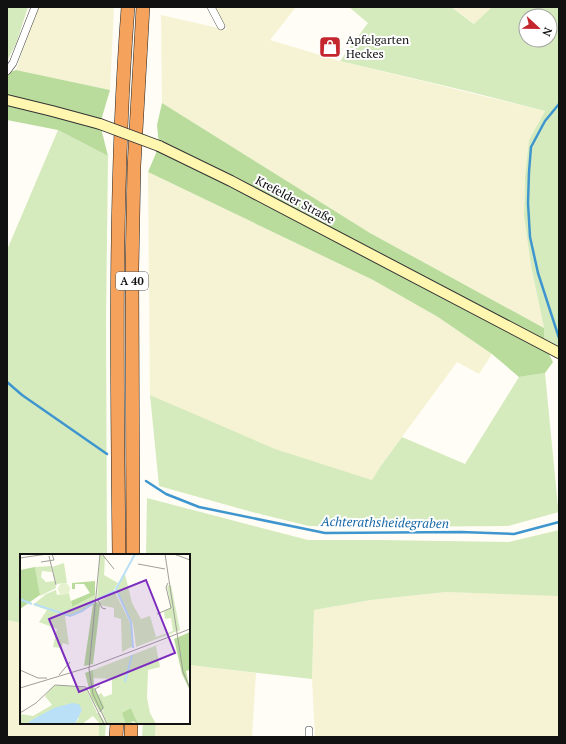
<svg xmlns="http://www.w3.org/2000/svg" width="566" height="744" font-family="'PT Serif',serif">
	<rect width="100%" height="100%" fill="#fffdf5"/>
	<!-- farmland -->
	<path fill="#f6f3d4" d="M38 7H114L110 90 16 70 23 48Z
		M214 7H296L270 40 340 61 545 111 529 140 525 176 524 216 531 266 544 328 370 233 162 103 161 15 227 30Z
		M451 7H492L475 24Z
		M148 172 373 280 438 317 492 354 479 374 457 362 380 467 372 480 270 448 150 395Z
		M446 592 559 595V737H315L312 679 314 610 371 600Z
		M7 620 21 623V723H99V737H7Z
		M189 665 256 673 252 737H155L156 723H189Z"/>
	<!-- green -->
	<path fill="#d5ebbd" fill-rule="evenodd" d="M7 7H28L16 44 7 61Z
		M349 7H451L474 24 492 7H559V350L544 345V328L531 266 524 216 525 176 529 140 545 111 471 92 340 61 368 23ZM526 16H550V40H526Z
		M58 130 108 156 106 322 107 555H21V623L7 620V250Z
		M545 373 558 507 559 480V512L508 526 380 527 309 526 252 512 159 486 150 395 275 449 372 480 380 467 402 437 465 464 519 377Z
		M147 498 308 540H378L509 542 559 530V596L446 592 371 600 314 610 312 679 189 665V555H146Z
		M99 723H106L105 737H99Z
		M143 723H156L155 737H142Z"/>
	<!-- forest -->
	<path fill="#b9dc9c" d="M16 70 110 90 100 124 108 156 58 130 7 120V73Z
		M162 103 370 233 544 328V345L553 362 545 373 519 377 492 354 438 317 373 280 148 172 159 146 157 125Z"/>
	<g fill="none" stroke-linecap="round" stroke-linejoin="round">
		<!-- stream -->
		<path stroke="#3f96cf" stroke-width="2.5" d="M559 104 545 121 531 147 529 172 528 203 530 237 538 273 559 338
			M7 382 22 395 107 454
			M146 481 166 494 199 507 325 533 461 532 514 534 559 522"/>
		<!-- minor casing -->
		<g stroke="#444" stroke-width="8">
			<path id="minor" d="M211 7 221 26
				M7 71 13 63 35 7
				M309 737V730"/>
		</g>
		<!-- secondary casing -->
		<g stroke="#333" stroke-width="12">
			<path id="secondary" d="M7 100 52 111 100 124
				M159 146 231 181 559 353"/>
		</g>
		<!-- motorway casing -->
		<g stroke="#222" stroke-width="14">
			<path id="motorway" d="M119 555C117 372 114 189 128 7
				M133 555 132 269 134 166 143 7
				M116 737 117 723
				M131 737V723"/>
		</g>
		<!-- minor -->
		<use href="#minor" stroke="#fff" stroke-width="7"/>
		<!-- secondary -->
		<use href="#secondary" stroke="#fff6b0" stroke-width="10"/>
		<!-- motorway -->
		<use href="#motorway" stroke="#f5a25d" stroke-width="13"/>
		<!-- secondary-bridge casing -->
		<g stroke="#333" stroke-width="12" stroke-linecap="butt">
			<path id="secondary-bridge" d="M100 124 159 146"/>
		</g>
		<!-- secondary-bridge -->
		<use href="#secondary-bridge" stroke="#fff6b0" stroke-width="10"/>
	</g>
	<!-- icons -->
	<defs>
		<g id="shop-square" transform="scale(1.15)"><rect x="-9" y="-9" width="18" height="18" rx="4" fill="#c4262e" stroke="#fff"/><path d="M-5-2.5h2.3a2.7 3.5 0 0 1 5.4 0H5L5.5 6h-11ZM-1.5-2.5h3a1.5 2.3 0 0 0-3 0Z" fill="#fff"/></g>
	</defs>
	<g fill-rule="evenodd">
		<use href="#shop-square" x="330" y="47"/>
	</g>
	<g text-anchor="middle" stroke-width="4" stroke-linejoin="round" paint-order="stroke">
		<!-- shield labels -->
		<rect fill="#fff" stroke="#585858" stroke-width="1" x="116" y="272" width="32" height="18" rx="3"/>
		<g font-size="11" font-weight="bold" fill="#111">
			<text x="132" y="285">A 40</text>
		</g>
		<!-- poi labels -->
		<g font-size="12" fill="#111" stroke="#fff" text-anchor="start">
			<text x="346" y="44">Apfelgarten<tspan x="346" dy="14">Heckes</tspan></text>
		</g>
		<!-- street labels -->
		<g font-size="12" fill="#111" stroke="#fff">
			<text transform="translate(295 200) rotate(28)" y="4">Krefelder Straße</text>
		</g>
		<!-- water labels -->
		<g font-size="13" font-style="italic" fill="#1768a6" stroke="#fff">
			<text transform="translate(385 522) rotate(1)" y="5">Achterathsheidegraben</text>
		</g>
	</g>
	<!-- overview -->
	<g transform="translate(20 554)">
		<rect width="170" height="170" fill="#fffdf5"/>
		<path d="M80 0 85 3 84 21 98 29 94 36 111 71 113 92 102 98 101 65 94 63V54L80 51 78 48 91 41 77 45ZM44 9 47 29 36 30 32 13ZM31 12 32 18 22 17 21 23 26 28 35 27 36 34 20 42 15 13ZM105 20 112 49 121 65 130 62 136 83 153 77 151 64 145 65 144 58 151 53 147 32 151 31 160 76 116 93 113 70 96 36ZM36 36 37 41 49 39 52 53 75 41V50L59 59 45 62 49 91 43 89 41 94 33 93 37 75 19 68 27 56 13 51 26 40ZM158 83 136 92 140 113 128 116 127 144 130 159 136 170H118L111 154 102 160 115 170H87L82 158 85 154 78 141 81 139 84 143 92 140V125L73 124V116ZM41 131 66 134 77 159H79L86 170H80L73 162 62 170H55L59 164 10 167 8 170H0V160L13 162 32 151 25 142 33 132Z" fill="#d5ebbd"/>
		<path d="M15 13 20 41 0 55V16ZM75 27V41L52 53 51 47 70 39 64 30H55V35H52V29ZM77 48 80 51 73 110 64 112 73 50ZM170 78V116L166 117 170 137 162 120 154 85ZM73 116 74 133 85 154 80 158 71 142 65 119ZM111 154 114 161 118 170 113 167 106 170 102 159Z" fill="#b9dc9c"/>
		<path d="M38 35a6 6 0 1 1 12 0a6 6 0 1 1-12 0Z" fill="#e6f2cf"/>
		<path d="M52 149 59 150 62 156 55 170H8L10 167 34 154Z" fill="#b9e0f7"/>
		<path fill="none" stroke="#b9e0f7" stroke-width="2" d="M0 45 12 50M78 45 95 37M14 50 50 62 62 57 74 48M113 94 111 68 96 35 115 0M105 128 112 101"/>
		<path fill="none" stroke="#a09f9a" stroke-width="1" d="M80 0 69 115 73 140 87 170M82 0 94 15M145 0 163 118 170 134M154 0 170 6M29 2 36 31M0 4 27 0M21 8 34 6 32 0M118 10 145 15M75 46H78L82 54 86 55M137 60 151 54 146 33 148 29M0 116 18 124H27M39 121 50 108M0 134 73 112 170 75M80 158 83 154 75 135 80 132M0 159 16 149 35 131 66 133 84 170"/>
		<path fill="#7b2cbf" fill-opacity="0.15" stroke="#7b2cbf" stroke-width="2" d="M126 26 155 99 59 138 29 65Z"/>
		<rect width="170" height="170" fill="none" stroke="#111" stroke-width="2"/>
	</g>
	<!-- border -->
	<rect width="566" height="744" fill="none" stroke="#111111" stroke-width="16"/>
	<!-- north arrow -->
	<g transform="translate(538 28) rotate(112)"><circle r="19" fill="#ffffff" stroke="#a0a0a0"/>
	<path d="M0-3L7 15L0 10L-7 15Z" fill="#c4262e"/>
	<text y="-6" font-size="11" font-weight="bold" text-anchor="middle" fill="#111111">N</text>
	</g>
</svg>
